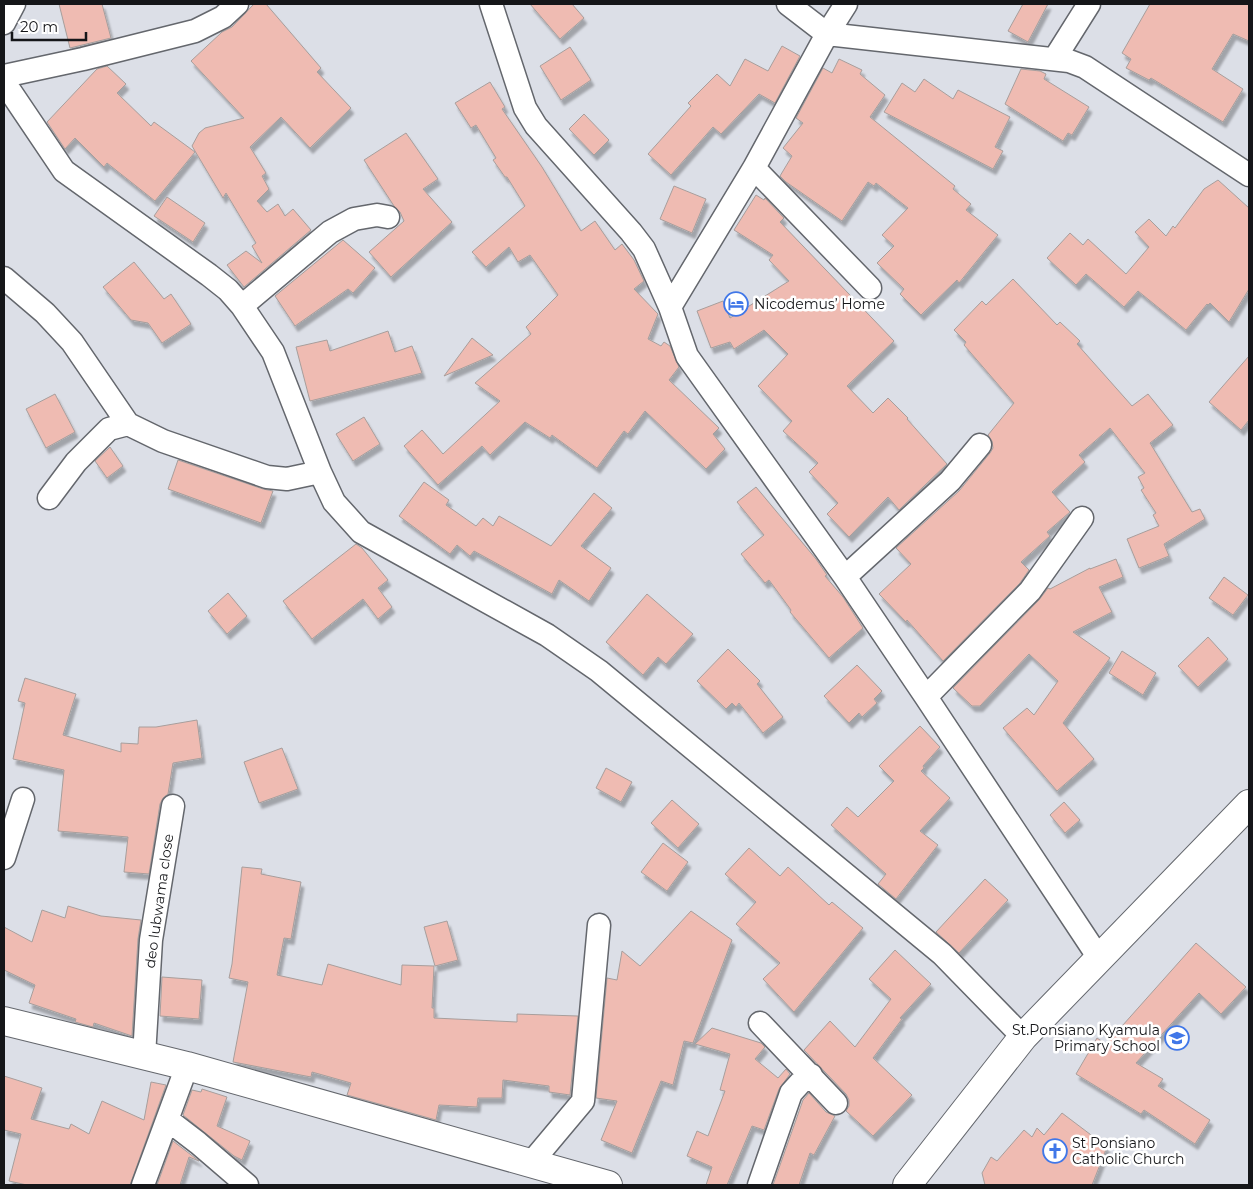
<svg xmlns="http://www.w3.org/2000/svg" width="1253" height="1189" font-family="Montserrat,sans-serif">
	<defs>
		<filter id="shadow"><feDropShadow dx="3" dy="5.5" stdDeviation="1" flood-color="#0004"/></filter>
	</defs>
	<rect width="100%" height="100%" fill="#dcdfe7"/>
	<!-- building -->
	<path fill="#efbbb2" stroke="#a79e9c" filter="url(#shadow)" d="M59 4H102L111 38 70 48Z
		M254 4H266L321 68 317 72 351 108 310 148 281 117 250 147 266 173 262 176 269 189 257 201 267 212 278 204 285 216 293 209 311 230 244 287 227 265 246 251 262 263 252 246 256 243 226 193 223 198 192 146 199 133 205 128 244 118 191 61 222 32 232 27Z
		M530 4H572L584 18 560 39Z
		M1023 4H1048L1028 42 1008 31Z
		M1150 4H1249V41L1233 34 1212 69 1243 89 1223 122 1151 78 1149 80 1126 68 1131 59 1122 53Z
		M782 46 800 56 775 103 759 94 721 134 713 127 671 175 648 154 691 106 688 103 717 74 730 86 745 59 768 71Z
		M570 47 591 80 561 100 540 66Z
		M839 59 862 70 860 74 885 95 870 117 955 186 953 189 971 204 966 210 998 235 959 283 957 280 921 315 900 294 904 289 877 263 894 246 882 235 908 208 876 183 874 186 868 182 842 221 786 182 780 176 792 156 783 148 803 123 796 118 823 68 832 73Z
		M107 66 126 84 117 93 151 126 154 122 195 152 155 201 107 163 104 167 75 138 65 149 47 122 97 69Z
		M1021 69 1040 71 1046 74 1044 79 1089 107 1072 135 1068 133 1063 141 1005 104Z
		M924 79 953 99 958 90 1010 117 995 147 1003 151 993 169 884 112 902 83 915 92Z
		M490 82 505 107 502 109 542 167 581 231 595 221 615 250 622 244 634 260 644 281 634 289 658 314 648 339 661 346 664 342 670 346 679 367 669 380 719 428 713 434 725 449 706 469 645 411 628 434 624 431 597 468 552 435 550 438 525 422 490 455 482 446 438 485 404 446 422 430 443 454 500 401 475 383 531 334 526 327 558 295 530 255 518 262 509 247 486 267 472 252 525 206 507 177H505L493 160 496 158 476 125 471 128 455 103Z
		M584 114 609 140 594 155 569 129Z
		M406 133 438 179 423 189 452 222 391 277 369 252 404 221 400 212 394 206 364 160Z
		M1218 180 1249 208V289L1229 322 1210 303 1208 305 1207 304 1186 330 1138 291 1124 307 1086 274 1076 285 1047 258 1070 233 1083 245 1088 239 1126 274 1149 247 1135 232 1149 219 1166 236 1173 226 1175 228 1204 189Z
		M674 186 706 199 692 233 660 219Z
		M756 195 764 200 765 198 784 218 780 222 894 341 847 386 873 413 888 398 908 418 907 419 947 464 899 510 888 497 849 537 827 514 838 503 809 472 818 463 783 431 792 421 758 386 788 354 764 330 734 349 730 342 711 348 697 311 723 301 730 318 789 281 769 260 773 255 734 230Z
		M167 197 205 223 193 242 154 216Z
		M343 240 375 268 353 293 348 289 295 326 275 296Z
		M134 262 164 299 171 294 191 324 162 343 148 323 131 320 103 287Z
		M1013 279 1057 325 1060 322 1080 341 1077 344 1132 406 1148 394 1173 425 1150 443 1192 512 1200 509 1205 519 1164 544 1169 556 1139 568 1127 539 1159 526 1153 515 1156 513 1141 490 1144 488 1138 477 1145 473 1110 428 1079 455 1085 462 1052 492 1070 512 1047 532 1050 536 1021 562 1029 570 1020 583 943 661 907 620 906 622 879 594 911 564 896 548 959 491 990 453 993 448 992 441 988 435 1014 403 964 345 966 342 954 330 982 301 986 305Z
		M388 331 395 352 412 346 422 373 310 401 296 347 327 340 330 351Z
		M472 338 493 355 444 376Z
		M1249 356V420L1241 430 1209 402Z
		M55 394 75 432 46 448 26 409Z
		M364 417 380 444 353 461 336 434Z
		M110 447 123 466 107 478 95 461Z
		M178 460 263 489 273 491 261 523 168 489Z
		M424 482 449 500 446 505 476 526 483 518 493 526 499 516 551 546 594 493 612 508 581 546 611 568 589 601 559 580 552 594 474 551 470 556 457 545 450 554 399 516Z
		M756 487 816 559 827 575 825 576 843 597 863 628 829 658 790 612 791 610 769 580 765 583 741 554 764 535 737 502Z
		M356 544 362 548 388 580 378 588 392 607 378 619 363 599 312 639 283 601Z
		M1116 559 1123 577 1099 587 1112 612 1073 632 1110 658 1063 723 1094 759 1057 791 1003 728 1027 708 1034 715 1058 681 1029 654 980 706H972L953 688 1039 600 1048 588 1050 589 1090 568V569Z
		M1224 577 1248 595 1233 615 1209 598Z
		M228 593 247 616 227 634 208 611Z
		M647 594 693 634 666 664 658 657 643 675 606 642Z
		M1208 637 1228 659 1198 687 1178 666Z
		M728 649 760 681 757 684 783 717 763 733 739 703 736 707 732 703 726 709 697 681Z
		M1122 651 1156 673 1143 695 1109 673Z
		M857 665 882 691 874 699 877 703 862 717 859 713 849 723 824 696Z
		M25 678 76 694 63 735 121 752V743L138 744 139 727H156L197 720 202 758 173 763 168 794 163 798 160 804 149 874 124 872 128 837 58 831 64 770 13 759 25 703 18 701Z
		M920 726 940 747 923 766 924 768 921 771 950 798 920 831 938 845 896 899 878 884 886 874 831 825 847 807 858 817 894 781 879 766Z
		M282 748 298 789 259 803 244 762Z
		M606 768 632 782 621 802 596 788Z
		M672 800 699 824 678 848 651 823Z
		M1064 802 1080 820 1065 833 1050 815Z
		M663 843 688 862 667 891 641 872Z
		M749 848 780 876 788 867 829 905 832 902 863 928 794 1012 763 979 780 963 736 924 756 902 725 874Z
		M242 867 262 869 261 874 301 882 291 939 284 938 277 975 322 985 328 964 401 985 402 965 434 966 432 1008H434V1018L517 1022V1014L578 1016 570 1095 549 1092V1086L503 1080 502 1098H478L477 1107 439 1105 436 1120 347 1095 351 1083 312 1072 311 1077 233 1062 248 982 229 978 232 964Z
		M985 879 1008 900 959 953 936 932Z
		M68 906 101 916 141 920 138 939 132 1036 94 1023 93 1027 75 1022 76 1019 29 1003 35 985 4 970V927L32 942 42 910 65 918Z
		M691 911 732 940 693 1043 684 1041 673 1085 661 1081 632 1153 601 1140 617 1101 596 1098 607 978 617 980 622 951 640 966Z
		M447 921 458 960 435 966 424 927Z
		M1196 943 1246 987 1221 1014 1199 993 1136 1063 1163 1079 1158 1086 1210 1120 1195 1144 1144 1110 1141 1114 1076 1074 1097 1038 1106 1044Z
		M895 950 931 984 900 1018 902 1019 873 1058 912 1095 873 1136 846 1111 849 1106V1100L846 1094 804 1050 830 1021 855 1047 891 999 869 979Z
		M162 977 202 980 199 1019 160 1016Z
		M712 1028 761 1043 765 1047 755 1059 778 1078 786 1069 790 1074 779 1089 764 1130 752 1126 727 1185H706L712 1167 687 1156 697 1131 708 1136 725 1091 720 1090 730 1054 695 1044Z
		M4 1076 42 1088 31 1119 69 1129 71 1124 89 1134 102 1101 144 1120 151 1082 166 1085 130 1185H27L9 1181 21 1134 4 1130Z
		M202 1089 227 1097 217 1126 250 1141 242 1160 234 1156 183 1115 192 1090 201 1092Z
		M809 1093 826 1112 835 1116 814 1155 810 1153 799 1185H773L803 1100Z
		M1062 1113 1107 1147 1092 1185H985L982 1173 991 1157 997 1161 1024 1130 1032 1137 1037 1128 1044 1135Z
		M173 1141 199 1161 189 1157 180 1185H157Z"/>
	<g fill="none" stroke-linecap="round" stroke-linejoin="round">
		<!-- minor casing -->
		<g stroke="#64676d" stroke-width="25">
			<path id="minor" d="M491 4 525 108 536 126 631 232 644 249 670 307
				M788 4 827 34 1069 61 1085 67 1249 175
				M846 4 827 34 754 168 670 307 687 356 845 577 926 697 1099 958
				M4 23 14 4
				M1055 58 1089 4
				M4 76 83 59 195 31 223 17 237 4
				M4 82 64 171 209 275 228 290 242 306 273 352 320 472 334 502 361 532 547 635 599 671 942 954 1023 1037
				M754 168 870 288
				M4 278 45 313 72 342 128 424 163 441 267 477 287 479 320 472
				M242 306 330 232 354 219 377 215 388 217
				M49 498 76 462 109 429 128 424
				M845 577 950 481 980 445
				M926 697 1030 591 1082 518
				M4 858 23 799
				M760 1023 836 1103
				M144 1056 151 940 173 806
				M168 1120 198 1143 247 1185
				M531 1163 583 1101 599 925
				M143 1185 187 1066
				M759 1185 791 1093 801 1082 811 1075"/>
		</g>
		<!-- tertiary casing -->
		<g stroke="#64676d" stroke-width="30">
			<path id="tertiary" d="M4 1021 187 1066 608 1185"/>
		</g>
		<!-- secondary casing -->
		<g stroke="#64676d" stroke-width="30">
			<path id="secondary" d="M907 1185 1023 1037 1249 804"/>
		</g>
		<!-- minor -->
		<use href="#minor" stroke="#fff" stroke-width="22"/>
		<!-- tertiary -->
		<use href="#tertiary" stroke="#fff" stroke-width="28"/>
		<!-- secondary -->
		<use href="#secondary" stroke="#fff" stroke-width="28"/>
	</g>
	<!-- icons -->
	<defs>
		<g id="hotel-ring" transform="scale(1.25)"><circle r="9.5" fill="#fff" stroke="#4077e8" stroke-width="1.5"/><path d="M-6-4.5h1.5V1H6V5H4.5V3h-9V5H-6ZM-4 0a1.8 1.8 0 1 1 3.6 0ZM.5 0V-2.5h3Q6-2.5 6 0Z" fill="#4077e8"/></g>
		<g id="school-ring" transform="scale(1.25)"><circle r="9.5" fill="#fff" stroke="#4077e8" stroke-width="1.5"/><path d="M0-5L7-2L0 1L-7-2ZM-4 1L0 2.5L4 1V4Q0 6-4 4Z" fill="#4077e8"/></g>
		<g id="church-ring" transform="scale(1.25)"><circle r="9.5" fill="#fff" stroke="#4077e8" stroke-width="1.5"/><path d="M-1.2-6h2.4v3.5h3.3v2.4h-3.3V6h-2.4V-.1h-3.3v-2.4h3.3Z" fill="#4077e8"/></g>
	</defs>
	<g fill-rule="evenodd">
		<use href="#hotel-ring" x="736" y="304"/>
		<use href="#school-ring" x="1177" y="1038"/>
		<use href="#church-ring" x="1055" y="1151"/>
	</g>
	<g text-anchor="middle" stroke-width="5" stroke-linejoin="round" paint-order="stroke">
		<!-- poi labels -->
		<g font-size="14" fill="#151619" stroke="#fff" text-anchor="start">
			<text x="754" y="309">Nicodemus’ Home</text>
			<text x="1160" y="1035" text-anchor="end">St.Ponsiano Kyamula<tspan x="1160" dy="16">Primary School</tspan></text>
			<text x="1072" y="1148">St Ponsiano<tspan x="1072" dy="16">Catholic Church</tspan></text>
		</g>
		<!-- street labels -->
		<g font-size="14" fill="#151619" stroke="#fff">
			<text transform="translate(159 901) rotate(-82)" y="5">deo lubwama close</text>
		</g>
	</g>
	<!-- border -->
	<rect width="1253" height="1189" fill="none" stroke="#151619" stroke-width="10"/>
	<!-- scale -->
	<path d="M12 32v8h74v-8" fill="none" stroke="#151619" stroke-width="2.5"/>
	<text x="20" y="32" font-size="15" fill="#151619" stroke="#ffffff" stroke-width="4" paint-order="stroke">20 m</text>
</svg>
